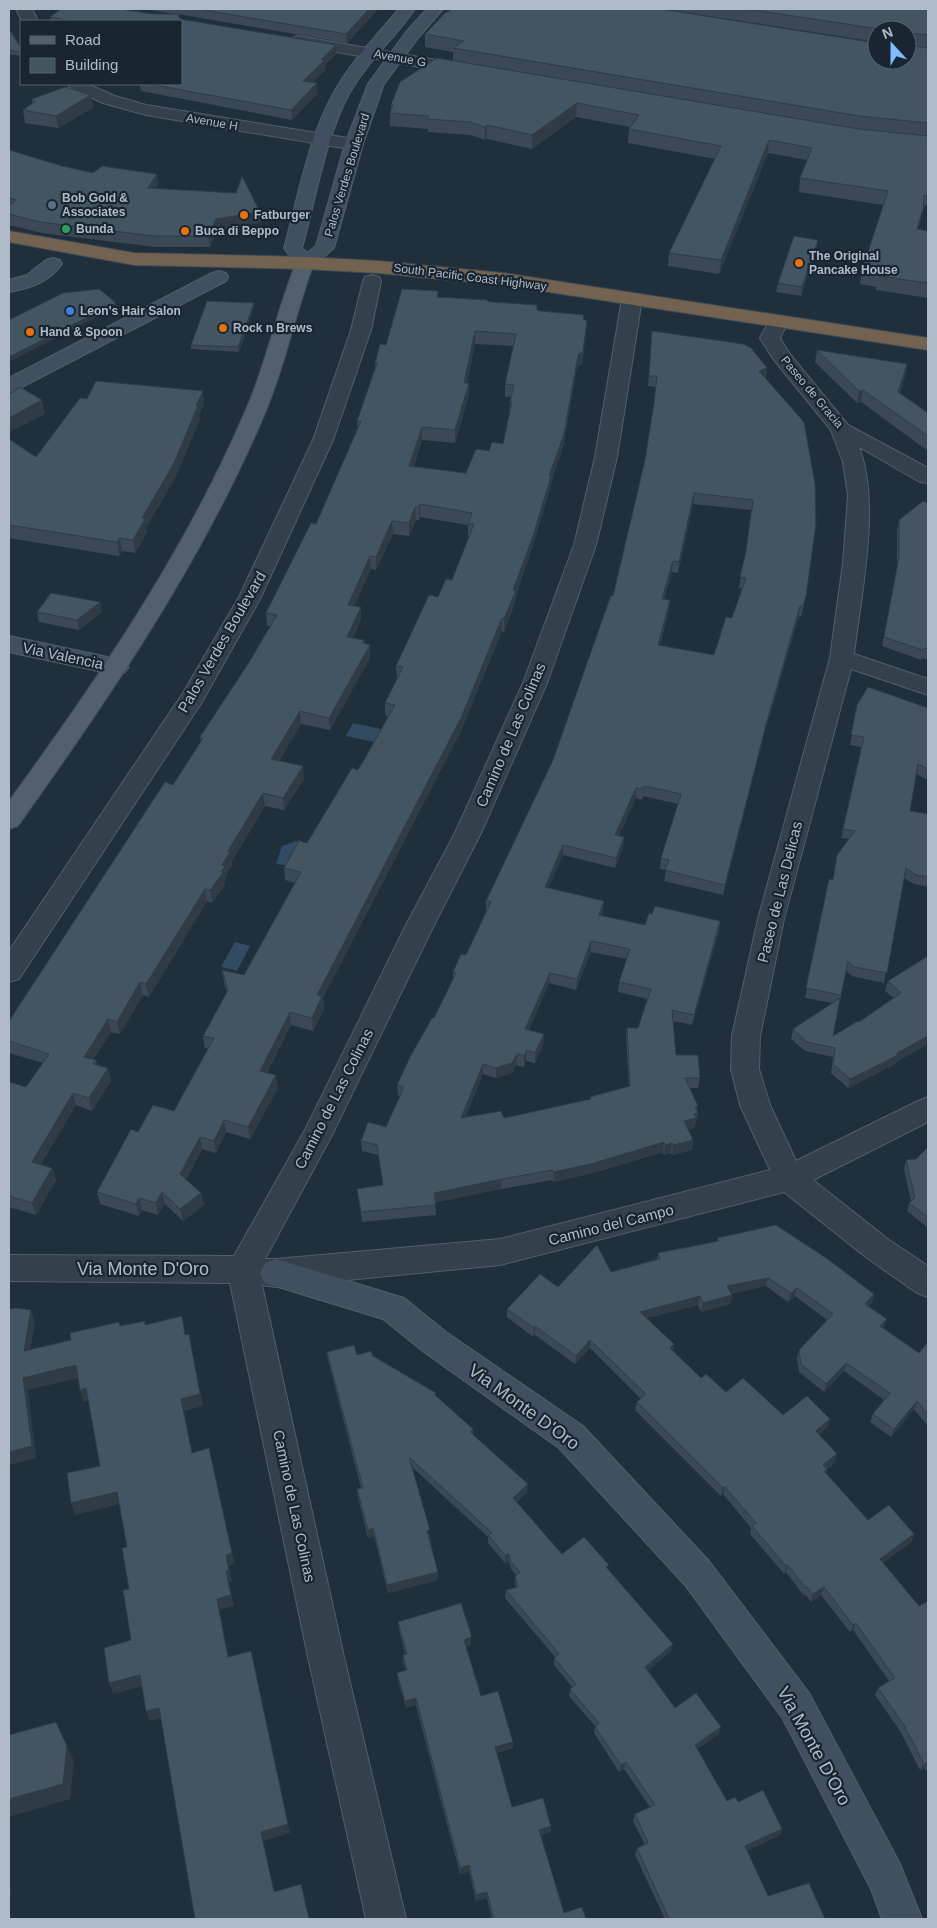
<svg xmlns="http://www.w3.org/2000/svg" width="937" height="1928" font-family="Arial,sans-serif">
	<rect width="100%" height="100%" fill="#202f3c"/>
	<!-- water -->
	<path fill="#314b63" d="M353 723 385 730 379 743 346 736Z
		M300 840 308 850 290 866 276 864 282 846Z
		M235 942 250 946 237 971 221 967Z"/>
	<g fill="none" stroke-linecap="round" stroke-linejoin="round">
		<!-- street casing -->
		<g stroke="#525e6a" stroke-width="2">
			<path id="street" d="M16 9H32L38 21H22Z
				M298 36 465 65 471 67 473 70 471 73 465 75 292 44 290 41 292 38Z
				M67 84H87L115 96 146 105 354 139 360 140 363 144 360 148 354 149 337 147 146 115 103 103 69 87Z
				M372 275 379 277 381 281 371 330 333 440 261 597 202 702 19 979 9 982V951L183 693 239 597 313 440 351 330 363 281 365 277Z
				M632 293 639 295 642 299 617 457 596 545 547 683 481 833 434 925 331 1137 265 1259H276L500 1239 770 1170 740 1105 731 1069 732 1036 758 919 830 658 843 563 848 496 843 462 831 430 774 360 760 338 771 318 778 316 785 318 788 322 780 338 789 353 848 425 928 468V483L920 482 859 447C881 503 861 594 854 654L928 679V695L851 669 784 919 760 1036 759 1069 770 1105 796 1161 918 1101 928 1097V1122L813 1180 889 1240 928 1266V1297L917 1293 867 1258 784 1192 500 1265 276 1287 262 1285 344 1657 406 1919H366L308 1657 230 1283 9 1281V1255L234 1256 305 1130 406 925 455 833 523 683 574 545 595 457 622 299 625 295Z"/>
		</g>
		<!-- secondary casing -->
		<g stroke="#525e6a" stroke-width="2">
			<path id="secondary" d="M399 9H415C395 38 367 62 349 94 326 136 315 201 302 248L307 253 316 246 345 144 368 84 406 32 427 9H443L418 38 384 84 363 144 334 248 312 267 305 269 298 267 284 248C298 198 308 139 333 94 350 63 376 36 399 9Z
				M53 258 60 260 62 264C50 282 30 288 9 292V280L27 275 46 260Z
				M219 271 226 273 228 277 226 281 16 390 9 392V378L212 273Z
				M9 636 117 659 125 662 129 667 125 672 117 675 9 652Z
				M276 1259 404 1298 446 1332 583 1426 709 1561 809 1693 900 1864 922 1919H882L871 1889 783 1719 685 1585 559 1448 424 1352 383 1319 265 1283 260 1273 265 1263Z"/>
		</g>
		<!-- primary casing -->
		<g stroke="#3d4a55" stroke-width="2">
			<path id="primary" d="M305 257 312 259 314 263C295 314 285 368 263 418 200 565 110 697 18 826L9 829V801C98 679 184 553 244 414 266 365 276 312 296 263L298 259Z"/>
		</g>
		<!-- highway casing -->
		<g stroke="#3f4b57" stroke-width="2">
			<path id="highway" d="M9 231 134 253 305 257 378 261 503 273 928 338V350L503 285 378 273 305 269 134 265 9 242Z"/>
		</g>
		<!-- street -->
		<use href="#street" fill="#34414c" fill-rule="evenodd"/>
		<!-- secondary -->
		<use href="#secondary" fill="#415060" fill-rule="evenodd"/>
		<!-- primary -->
		<use href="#primary" fill="#52606d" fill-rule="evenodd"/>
		<!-- highway -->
		<use href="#highway" fill="#736250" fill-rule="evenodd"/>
	</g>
	<!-- wall -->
	<path fill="#3a4955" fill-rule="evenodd" d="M145 9H378L347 43 178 14 180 19 336 45V54L325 65V70L312 83 318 93 292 120 141 91 140 84H181V21H51L50 17 174 14Z
		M664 9H928V206L925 205 924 209H923L918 229 928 231V298L876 290V287L860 284 862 270 883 205 799 192 800 178 807 160 768 153 719 274 668 266 669 253 715 159 628 143 629 129 630 127 576 117 532 149 487 139 485 140 470 135 428 132V129L390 126V113L391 109V105L400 82 857 129 453 61V52L425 47V34L877 60 907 30H877V42Z
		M9 29 21 48V56L9 54Z
		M91 95 93 108 58 128 25 123 23 110 32 103V99Z
		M9 150 62 166 93 173 157 174 158 185 156 188 260 212 261 223 217 230 210 247H155L42 233 9 225Z
		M818 240 816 249 801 296 776 292 778 283Z
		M438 291V297L487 301 540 311 584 315V320L586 333 582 364 577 367 563 447 551 483 550 489 532 548 516 595 515 603 504 632 502 631 461 731 323 998 324 1009 313 1031 291 1025 267 1073 278 1088 250 1139 226 1132 216 1153 202 1149 186 1180 201 1193 204 1205 183 1221 165 1204 158 1215 142 1210 139 1216 100 1204 97 1192 138 1132 174 1111 208 1049 205 1048 203 1036 227 992 224 982 222 970 244 975 295 883 285 880 284 868 307 843 364 760 388 716 385 715V703L397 679 396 666 438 597 452 580 469 537 468 536V525L420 517 419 520H416L409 536 393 534 376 570 371 569 354 606 361 620 353 638 364 640 365 644 370 658 330 730 301 724 279 761 304 779 284 810 265 806 232 861V864L226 875V879L224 883 225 885 212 903 207 901 149 997 143 995 120 1034 111 1032 93 1060H96L97 1065 108 1068 111 1081 92 1111 76 1105 41 1164 52 1168 56 1180 36 1215 9 1207V1082L26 1087 43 1063 9 1053V1021L173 785 201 741 200 737 248 664 270 626H267L266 613 316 524 358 429 357 421 375 370V363L386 345ZM475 344 513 346 505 384V397H511L510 402 509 415 503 444 489 451 466 473 414 467 422 440 455 443 469 395 467 383Z
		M254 307 239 352 191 349V345Z
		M652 331 767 368 766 378 804 606 801 617 799 616 765 731 723 895 664 881 666 870 660 869 661 858 678 804 643 796 642 800 636 798 619 836 624 837 623 847 615 868 563 855 548 888 603 912 601 916 645 925 720 921 719 931 692 1025 673 1021 676 1055 700 1078 698 1088H690L698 1113 694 1128 688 1130 693 1140 692 1150 672 1155 671 1153 664 1155 663 1152 593 1173 553 1182 552 1180 501 1189 435 1202 436 1215 362 1222 357 1189 383 1185 378 1155 362 1151 361 1141 386 1127 400 1096H398L397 1085 434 1018 453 979V972L466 955 486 911V901L553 760 613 596 645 460 654 403 656 387 648 386ZM693 504 751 510 746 551 739 588H742L732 618 714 655 660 646 669 610 664 599 672 572 678 573ZM591 952 627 959 619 982 618 992 647 999 638 1028H627L626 1038 629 1087 590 1097V1100L504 1118H465L483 1074 496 1078 512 1073 516 1065 524 1067 526 1061 535 1063 543 1045 544 1034 529 1030 549 983 576 990Z
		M817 350 907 364 905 376 900 393 928 413V451L861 402 857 403 815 362Z
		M87 399 204 404 199 415 200 419 175 478 146 528 147 532 135 553 122 551 119 556 9 538V439L36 457Z
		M928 503V660L922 658 921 660 882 646 897 567V530L899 520Z
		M100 602 102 612 79 630 39 622 37 612Z
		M857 705 928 708V780L916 774 910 811 928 814V887L914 884 904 878 884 983 852 976 846 971 833 1036 859 1022 894 998 885 991 888 981 928 956V1044L896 1062 895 1064 848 1088 831 1073 833 1057 805 1051 791 1039 793 1029 832 1003 805 998 829 879 832 880 849 839 841 838 861 747 850 745Z
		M928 1147V1228L907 1211 909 1203 911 1201 904 1169 906 1160 916 1159Z
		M717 1238 874 1294 872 1303 869 1306 884 1328 883 1329 919 1353 928 1342V1426L914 1409 891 1437 870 1422 873 1414 884 1400 844 1371 824 1392 799 1372 797 1358 799 1350 827 1320 795 1296 788 1302 766 1286 731 1294 732 1295 730 1304 701 1312 698 1305 647 1318 674 1344 673 1351 701 1378 726 1392 783 1415 828 1427 819 1434 835 1463 827 1469 826 1473 868 1520 914 1534 911 1542 883 1563 919 1606 928 1601V1774L925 1768 920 1770 900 1731 875 1695 878 1688 889 1681 853 1630 850 1632 821 1595 811 1602 805 1594 804 1596 786 1572 784 1574 750 1534 751 1528 723 1494 721 1496 635 1410 637 1402 641 1399 590 1348 575 1364 535 1335 533 1337 507 1317V1309L558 1287 657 1259 658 1253 717 1241Z
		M327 1352 373 1356 436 1393V1397L473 1429V1435L528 1484 527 1492 517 1502 562 1554 609 1570 671 1651 648 1670 675 1708 719 1734 697 1749 727 1801 738 1802 782 1829 780 1835 747 1851 768 1896 825 1919H665L635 1855 637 1848 645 1845 633 1821 635 1814 650 1807 624 1769 619 1772 594 1733 595 1726 569 1696 570 1689 572 1687 554 1665V1658L555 1657 505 1598 506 1590 516 1588 515 1583V1576L516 1575 511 1569 509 1562 505 1563 488 1543V1537L412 1467 430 1538 438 1580 388 1593 374 1536 368 1538 358 1497 357 1489 361 1488 328 1360Z
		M398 1622 471 1634V1645L466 1646 481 1696 513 1742V1748L497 1753 512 1807 551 1832 541 1835 564 1913 586 1919H492L487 1898 476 1901 469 1871 460 1874 416 1705 406 1708 398 1680 397 1673 406 1670 403 1662V1655L405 1654 399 1629Z"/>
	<!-- shaded-wall -->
	<path fill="#2f3c45" d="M369 9H378L347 43 346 34Z
		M336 45V54L325 65V70L304 90 303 81 321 60Z
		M317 83 318 93 292 120 291 110Z
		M91 95 93 108 58 128 56 116Z
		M577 103 576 117 532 149V135Z
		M487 125V139L485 140V127Z
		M769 140 768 153 719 274 721 260Z
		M157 174 158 185 149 199 148 188Z
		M923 209 920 223 914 243 917 229Z
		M260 212 261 223 217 230 210 247 208 236 216 219Z
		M818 240 816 249 801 296 802 287Z
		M116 303 117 307 9 362V357Z
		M254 303V307L239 352 238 347Z
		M587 320 586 333 582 364 577 367 563 447 551 483 550 489 532 548 516 595 515 603 504 632V619L549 476Z
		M475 331V344L464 395V383Z
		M907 364 905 376 896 404 898 392Z
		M767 368 765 378 759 371Z
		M469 383V395L455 443V430Z
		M863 390 861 402 857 403 859 391Z
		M203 391 204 404 199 415 200 419 175 478 146 528 147 532 135 553 133 540 142 518Z
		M42 400 45 414 9 432V418Z
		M422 427V440L410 479 409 466Z
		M694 493 693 504 678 573 679 562Z
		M420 504V517L419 520V507Z
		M415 507 416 520 409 536V523Z
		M392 521 393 534 376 570V557Z
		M120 538 122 551 119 556 117 542Z
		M370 556 371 569 349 618 348 605Z
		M673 561 672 572 661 609 662 599Z
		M806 596 804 606 801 617 803 606Z
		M670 600 669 610 657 656 658 645Z
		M100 602 102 612 79 630 77 620Z
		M800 606 799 616 765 731 723 895 725 885 767 721Z
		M361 607V620L348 649 347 637Z
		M502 618V631L461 731 323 998 324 1009 313 1031 312 1018 317 995Z
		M364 640 365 653 370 645V658L330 730 329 718Z
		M300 711 301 724 272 772 271 759Z
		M303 766 304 779 284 810 283 798Z
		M636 788V798L615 845V835Z
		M263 793 265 806 232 861V864L226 875V879L224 883 225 885 212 903 210 890 228 851Z
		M624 837 623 847 615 868 616 858Z
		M563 845V855L544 898 545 887Z
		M205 889 207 901 149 997 146 984Z
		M604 901 603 912 598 926 599 915Z
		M720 921 719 931 692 1025 694 1015Z
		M591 941V952L576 990 577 979Z
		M550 973 549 983 525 1040V1029Z
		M140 982 143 995 120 1034 117 1022Z
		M290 1012 291 1025 262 1083 260 1071Z
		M108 1019 111 1032 87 1069 84 1057Z
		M544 1034 543 1045 535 1063V1053Z
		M928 1036V1044L896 1062 895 1064 848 1088 850 1079Z
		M527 1050 526 1061 524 1067V1056Z
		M517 1054 516 1065 512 1073 496 1078V1068Z
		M483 1064V1074L461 1128V1118Z
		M108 1068 111 1081 92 1111 89 1098Z
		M276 1075 278 1088 250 1139 248 1127Z
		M73 1093 76 1105 35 1174 32 1162Z
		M698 1106 696 1123H695L694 1128 683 1131 684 1121 695 1107Z
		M224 1120 226 1132 216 1153 214 1141Z
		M200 1137 202 1149 183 1186 180 1174Z
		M693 1140 692 1150 672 1155 673 1145Z
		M664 1142 663 1152 593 1173 553 1182 554 1172Z
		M672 1143 671 1153 664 1155 665 1145Z
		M52 1168 56 1180 36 1215 32 1203Z
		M502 1179 501 1189 434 1203V1193Z
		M162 1192 165 1204 158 1215 156 1203Z
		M201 1193 204 1205 183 1221 180 1209Z
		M139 1198 142 1210 139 1216 136 1204Z
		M768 1278 766 1286 726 1295 727 1286Z
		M797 1288 795 1296 788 1302 791 1293Z
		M874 1294 872 1303 863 1312 865 1304Z
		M732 1295 730 1304 701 1312 703 1303Z
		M700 1296 698 1305 639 1320 640 1312Z
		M31 1310 35 1323 28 1364 24 1351Z
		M887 1319 884 1328 877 1335 880 1326Z
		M535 1326V1335L533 1337 534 1328Z
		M189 1334 203 1406 184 1411 181 1399Z
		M590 1340V1348L575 1364 576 1356Z
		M674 1344 673 1353 670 1348Z
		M846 1363 844 1371 824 1392 826 1384Z
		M76 1365 79 1378 28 1390 36 1458 9 1465V1452L23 1378Z
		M86 1388 90 1400 83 1402 80 1390Z
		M917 1401 914 1409 891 1437 894 1429Z
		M830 1419 828 1427 814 1439 816 1431Z
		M837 1454 835 1463 821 1473 823 1465Z
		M528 1484 527 1492 513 1506V1498Z
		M725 1487 723 1494 721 1496 723 1488Z
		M117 1492 121 1504 75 1515 71 1503Z
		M373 1528 374 1536 368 1538V1530Z
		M914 1534 911 1542 877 1567 880 1559Z
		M232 1553 235 1564 229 1566 232 1581 229 1582 234 1606 219 1610 230 1667 217 1599 226 1571V1555Z
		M509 1554V1562L505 1563V1555Z
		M788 1565 786 1572 784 1574 786 1566Z
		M438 1572V1580L388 1593 387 1585Z
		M824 1587 821 1595 811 1602 813 1594Z
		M856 1623 853 1630 850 1632 853 1625Z
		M471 1637V1645L464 1647V1640Z
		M673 1644 671 1651 644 1674 645 1667Z
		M251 1651 290 1833 263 1841 276 1900 261 1832Z
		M140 1675 143 1686 113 1694 109 1683Z
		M416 1698V1705L406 1708 405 1701Z
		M159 1708 162 1718 150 1721 146 1711Z
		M56 1722 74 1761 70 1799 9 1817V1799Z
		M721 1727 719 1734 693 1752 695 1745Z
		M513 1742V1748L495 1753V1747Z
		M626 1762 624 1769 619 1772 621 1765Z
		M928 1762 925 1768 920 1770 924 1764Z
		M551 1826V1832L539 1836V1830Z
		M782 1829 780 1835 742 1853 745 1846Z
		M469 1865V1871L460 1874V1868Z
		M9 1871 11 1893 9 1894Z
		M487 1892V1898L476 1901V1895Z"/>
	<!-- building -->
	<path fill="#435563" stroke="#2f3c45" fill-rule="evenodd" d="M61 9H120L153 14H178L180 19 336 45 321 60H325L303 81 317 83 291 110 149 84H181V21H72L50 17Z
		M198 9H369L346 34Z
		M452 9H661L877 43V60H907V30H879V29L747 9H928V35L908 33V45L928 48V123L859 116 453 48 464 41 425 34 446 12H448Z
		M9 29 21 48V52L9 50Z
		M437 58 859 129 928 136V192L927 196 924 195 923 209 917 229 928 231V283L878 276 879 273 862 270 888 191 800 178 812 148 769 140 721 260 669 253 721 146 629 129 639 115 577 103 532 135 487 125 485 127 470 122 427 119 429 116 390 113 393 105H391L400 82Z
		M65 87 91 95 56 116 23 110 35 102 32 99Z
		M9 150 62 166 93 173 102 166 157 174 148 188 236 193 242 176 260 212 216 219 208 236H154L40 222 9 214V206L16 200 9 198Z
		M794 236 818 240 802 287 778 283Z
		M99 289 116 303 9 357V320L63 293Z
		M402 289 438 291 437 297 487 300V301L493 302 537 305V310L540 311 584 315 583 320H587L583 351 578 355 564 434 549 476H551L533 536 513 590H516L504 619 502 618 461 718 317 995 322 996 312 1018 290 1012 260 1071 276 1075 248 1127 224 1120 214 1141 200 1137 180 1174 201 1193 180 1209 162 1192 156 1203 139 1198 136 1204 97 1192 131 1129 138 1132 153 1105 174 1111 214 1038 203 1036 228 990 222 970 244 975 301 872 284 868 299 841 307 843 352 768 358 770 364 760 395 705 385 703 403 667 396 666 429 595 438 597 446 579 452 580 474 524H468L472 513 420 504 419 507H415L409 523 392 521 376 557 370 556 348 605 361 607 347 637 364 640 363 643 370 645 329 718 300 711 271 759 303 766 283 798 263 793 228 851 230 852 222 865 225 866 221 872 223 873 210 890 205 889 146 984 140 982 117 1022 108 1019 84 1057 96 1060 93 1064 108 1068 89 1098 73 1093 32 1162 52 1168 32 1203 9 1196V1082L26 1087 49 1054 9 1041V1021L165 782 173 785 203 738 200 737 248 664 277 615 266 613 311 523 316 524 361 421H357L377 363H375L380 344 386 345ZM475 331 516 334 505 384 514 385 510 402H512L503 444 492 442 489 451 476 449 466 473 409 466 422 427 455 430 469 383H464Z
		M207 301 254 303 238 347 191 345Z
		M652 331 743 344 751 348 767 368 759 371 804 422 815 484 816 524 806 596 803 606H800L767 721 725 885 665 870 669 860 661 858 681 794 644 786 643 789 636 788 615 835 624 837 616 858 563 845 545 887 604 901 599 915 645 925 649 913 652 914 655 906 720 921 694 1015 672 1010 676 1055H698L700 1078H685L698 1106 695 1107 698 1113 694 1114 696 1118 684 1121 693 1140 673 1145 672 1143 665 1145 664 1142 594 1163 554 1172 553 1170 502 1179 434 1193 436 1205 361 1212 357 1189 383 1185 377 1145 361 1141 368 1122 386 1127 404 1087 397 1085 410 1057 432 1018H434L456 973 453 972 461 954 466 955 491 902 486 901 553 760 611 595 613 596 645 460 654 403 657 376H649ZM694 493 753 500 746 551 740 577 746 578 732 618 726 617 714 655 658 645 670 600 662 599 673 561 679 562ZM591 941 630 949 619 982 651 989 638 1028H627L630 1086 590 1097 591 1099 504 1118 501 1111 461 1118 483 1064 496 1068 512 1063 517 1054 524 1056 527 1050 535 1053 544 1034 525 1029 550 973 577 979Z
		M817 350 907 364 898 392 928 413V436L863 390 859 391Z
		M96 381 203 391 196 406H198L173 465 142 518 145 519 133 540 120 538 117 542 9 525V439L36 457 80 398 87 399Z
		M20 387 42 400 9 418V394Z
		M923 501 928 503V649L925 648 923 650 884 637 899 557V520Z
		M51 593 100 602 77 620 37 612Z
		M868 687 928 708V769L918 764 910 811 928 814V877L916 875 906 868 887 973 854 967 848 961 841 995 806 988 829 879 833 880 837 855 855 831 843 829 864 737 851 735 857 705Z
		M928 956V1036L897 1053 898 1055 850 1079 833 1064 835 1048 807 1042 793 1029 840 998 833 1036 858 1021 859 1022 901 993 888 981Z
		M928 1147V1217L909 1203 915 1198 906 1160 916 1159Z
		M776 1225 829 1260 874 1294 865 1304 887 1319 880 1326 919 1353 928 1342V1414L917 1401 894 1429 873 1414 890 1393 846 1363 826 1384 801 1364 799 1350 833 1314 797 1288 791 1293 768 1278 727 1286 732 1295 703 1303 700 1296 640 1312 674 1344 670 1348 701 1378 706 1374 726 1392 743 1378 783 1415 807 1396 830 1419 816 1431 837 1454 823 1465 827 1469 824 1471 868 1520 889 1505 914 1534 880 1559 919 1606 928 1601V1762L924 1764 904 1725 878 1688 895 1678 856 1623 853 1625 824 1587 813 1594 807 1587 806 1588 788 1565 786 1566 752 1526 756 1523 725 1487 723 1488 637 1402 646 1394 590 1340 576 1356 535 1326 534 1328 507 1309 540 1274 558 1287 597 1245 611 1272 660 1259 658 1253 719 1241 717 1238Z
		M16 1308 31 1310 24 1351 71 1340 70 1333 119 1322 120 1326 145 1321V1325L182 1316 185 1335 189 1334 200 1394 181 1399 192 1453 209 1448 232 1553 226 1555 229 1570 226 1571 231 1595 217 1599 228 1657 251 1651 288 1824 261 1832 274 1892 301 1884 309 1919H195L159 1708 146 1711 140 1675 109 1683 104 1648 131 1640 123 1590 129 1589 122 1548 127 1547 117 1492 71 1503 67 1473 100 1466 86 1388 80 1390 76 1365 23 1378 32 1446 9 1452V1309Z
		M354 1345 357 1355 371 1351 373 1356 436 1393 435 1395 473 1429 470 1432 528 1484 513 1498 562 1554 584 1537 609 1565 606 1567 673 1644 645 1667 675 1708 696 1693 721 1727 695 1745 727 1801 735 1797 738 1802 763 1790 782 1829 745 1846 768 1896 809 1883 825 1919H669L637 1848 648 1843 635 1814 655 1805 626 1762 621 1765 595 1727 599 1723 570 1689 576 1684 554 1658 559 1654 506 1590 518 1587 515 1576 520 1572 511 1562 509 1554 505 1555 488 1535 492 1533 409 1457 430 1530 427 1531 438 1572 387 1585 373 1528 368 1530 357 1489 363 1488 327 1352Z
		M461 1603 471 1634V1637L464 1640 481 1696 498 1691 513 1742 495 1747 512 1807 543 1798 551 1826 539 1830 564 1913 582 1907 586 1919H494L487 1892 476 1895 469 1865 460 1868 416 1698 405 1701 397 1673 407 1670 403 1655 407 1654 398 1622Z
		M56 1722 67 1746 63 1784 9 1799V1735Z"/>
	<!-- markers -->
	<circle fill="#5c6f8a" stroke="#192631" stroke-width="2" cx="52" cy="205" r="5"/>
	<g fill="#e8710a" stroke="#192631" stroke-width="2">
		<circle cx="244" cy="215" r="5"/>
		<circle cx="185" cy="231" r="5"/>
		<circle cx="799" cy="263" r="5"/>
		<circle cx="223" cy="328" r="5"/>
		<circle cx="30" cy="332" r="5"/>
	</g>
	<circle fill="#2e9e5b" stroke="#192631" stroke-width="2" cx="66" cy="229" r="5"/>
	<circle fill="#3f7fe0" stroke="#192631" stroke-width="2" cx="70" cy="311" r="5"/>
	<g text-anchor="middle" stroke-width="4.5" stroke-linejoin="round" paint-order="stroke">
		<!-- far-street labels -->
		<g font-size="12" fill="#afbbc8" stroke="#192631">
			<text transform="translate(400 58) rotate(10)" y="4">Avenue G</text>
			<text transform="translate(212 122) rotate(10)" y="4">Avenue H</text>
			<text transform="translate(347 175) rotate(-73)" y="4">Palos Verdes Boulevard</text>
			<text transform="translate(470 277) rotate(7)" y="4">South Pacific Coast Highway</text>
			<text transform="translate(812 392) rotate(50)" y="4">Paseo de Gracia</text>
		</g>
		<!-- far-poi labels -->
		<g font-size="12" font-weight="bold" fill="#afbbc8" stroke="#192631" text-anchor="start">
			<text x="62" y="202">Bob Gold &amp;<tspan x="62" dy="14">Associates</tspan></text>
			<text x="254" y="219">Fatburger</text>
			<text x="76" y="233">Bunda</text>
			<text x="195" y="235">Buca di Beppo</text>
			<text x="809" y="260">The Original<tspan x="809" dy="14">Pancake House</tspan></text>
			<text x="80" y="315">Leon's Hair Salon</text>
			<text x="233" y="332">Rock n Brews</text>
			<text x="40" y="336">Hand &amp; Spoon</text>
		</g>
		<!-- street labels -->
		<g font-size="15" fill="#afbbc8" stroke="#192631">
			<text transform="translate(222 642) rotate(-60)" y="5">Palos Verdes Boulevard</text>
			<text transform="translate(63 656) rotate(12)" y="5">Via Valencia</text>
			<text transform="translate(511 735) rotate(-67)" y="5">Camino de Las Colinas</text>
			<text transform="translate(780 892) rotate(-76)" y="5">Paseo de Las Delicas</text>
			<text transform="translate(334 1099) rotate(-63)" y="5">Camino de Las Colinas</text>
			<text transform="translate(611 1225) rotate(-14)" y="5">Camino del Campo</text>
			<text transform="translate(294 1506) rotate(78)" y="5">Camino de Las Colinas</text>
		</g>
		<!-- near-street labels -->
		<g font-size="18" fill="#afbbc8" stroke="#192631">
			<text x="143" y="1275">Via Monte D'Oro</text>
			<text transform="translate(524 1407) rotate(36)" y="6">Via Monte D'Oro</text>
			<text transform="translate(814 1746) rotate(61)" y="6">Via Monte D'Oro</text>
		</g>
	</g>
	<!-- border -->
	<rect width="937" height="1928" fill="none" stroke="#afbbc8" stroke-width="20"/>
	<!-- legend -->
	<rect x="20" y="20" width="162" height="65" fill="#192631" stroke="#55626d"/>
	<rect x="30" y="36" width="25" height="8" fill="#52606d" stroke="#55626d"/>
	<text x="65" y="45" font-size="15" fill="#afbbc8">Road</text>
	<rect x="30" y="58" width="25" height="15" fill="#435563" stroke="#55626d"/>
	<text x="65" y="70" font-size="15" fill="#afbbc8">Building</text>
	<!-- north arrow -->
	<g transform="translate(892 45) rotate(339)"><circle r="24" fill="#192631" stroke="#55626d"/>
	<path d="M0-4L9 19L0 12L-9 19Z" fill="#7dbdff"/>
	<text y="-8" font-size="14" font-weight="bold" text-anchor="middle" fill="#afbbc8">N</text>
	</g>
</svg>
